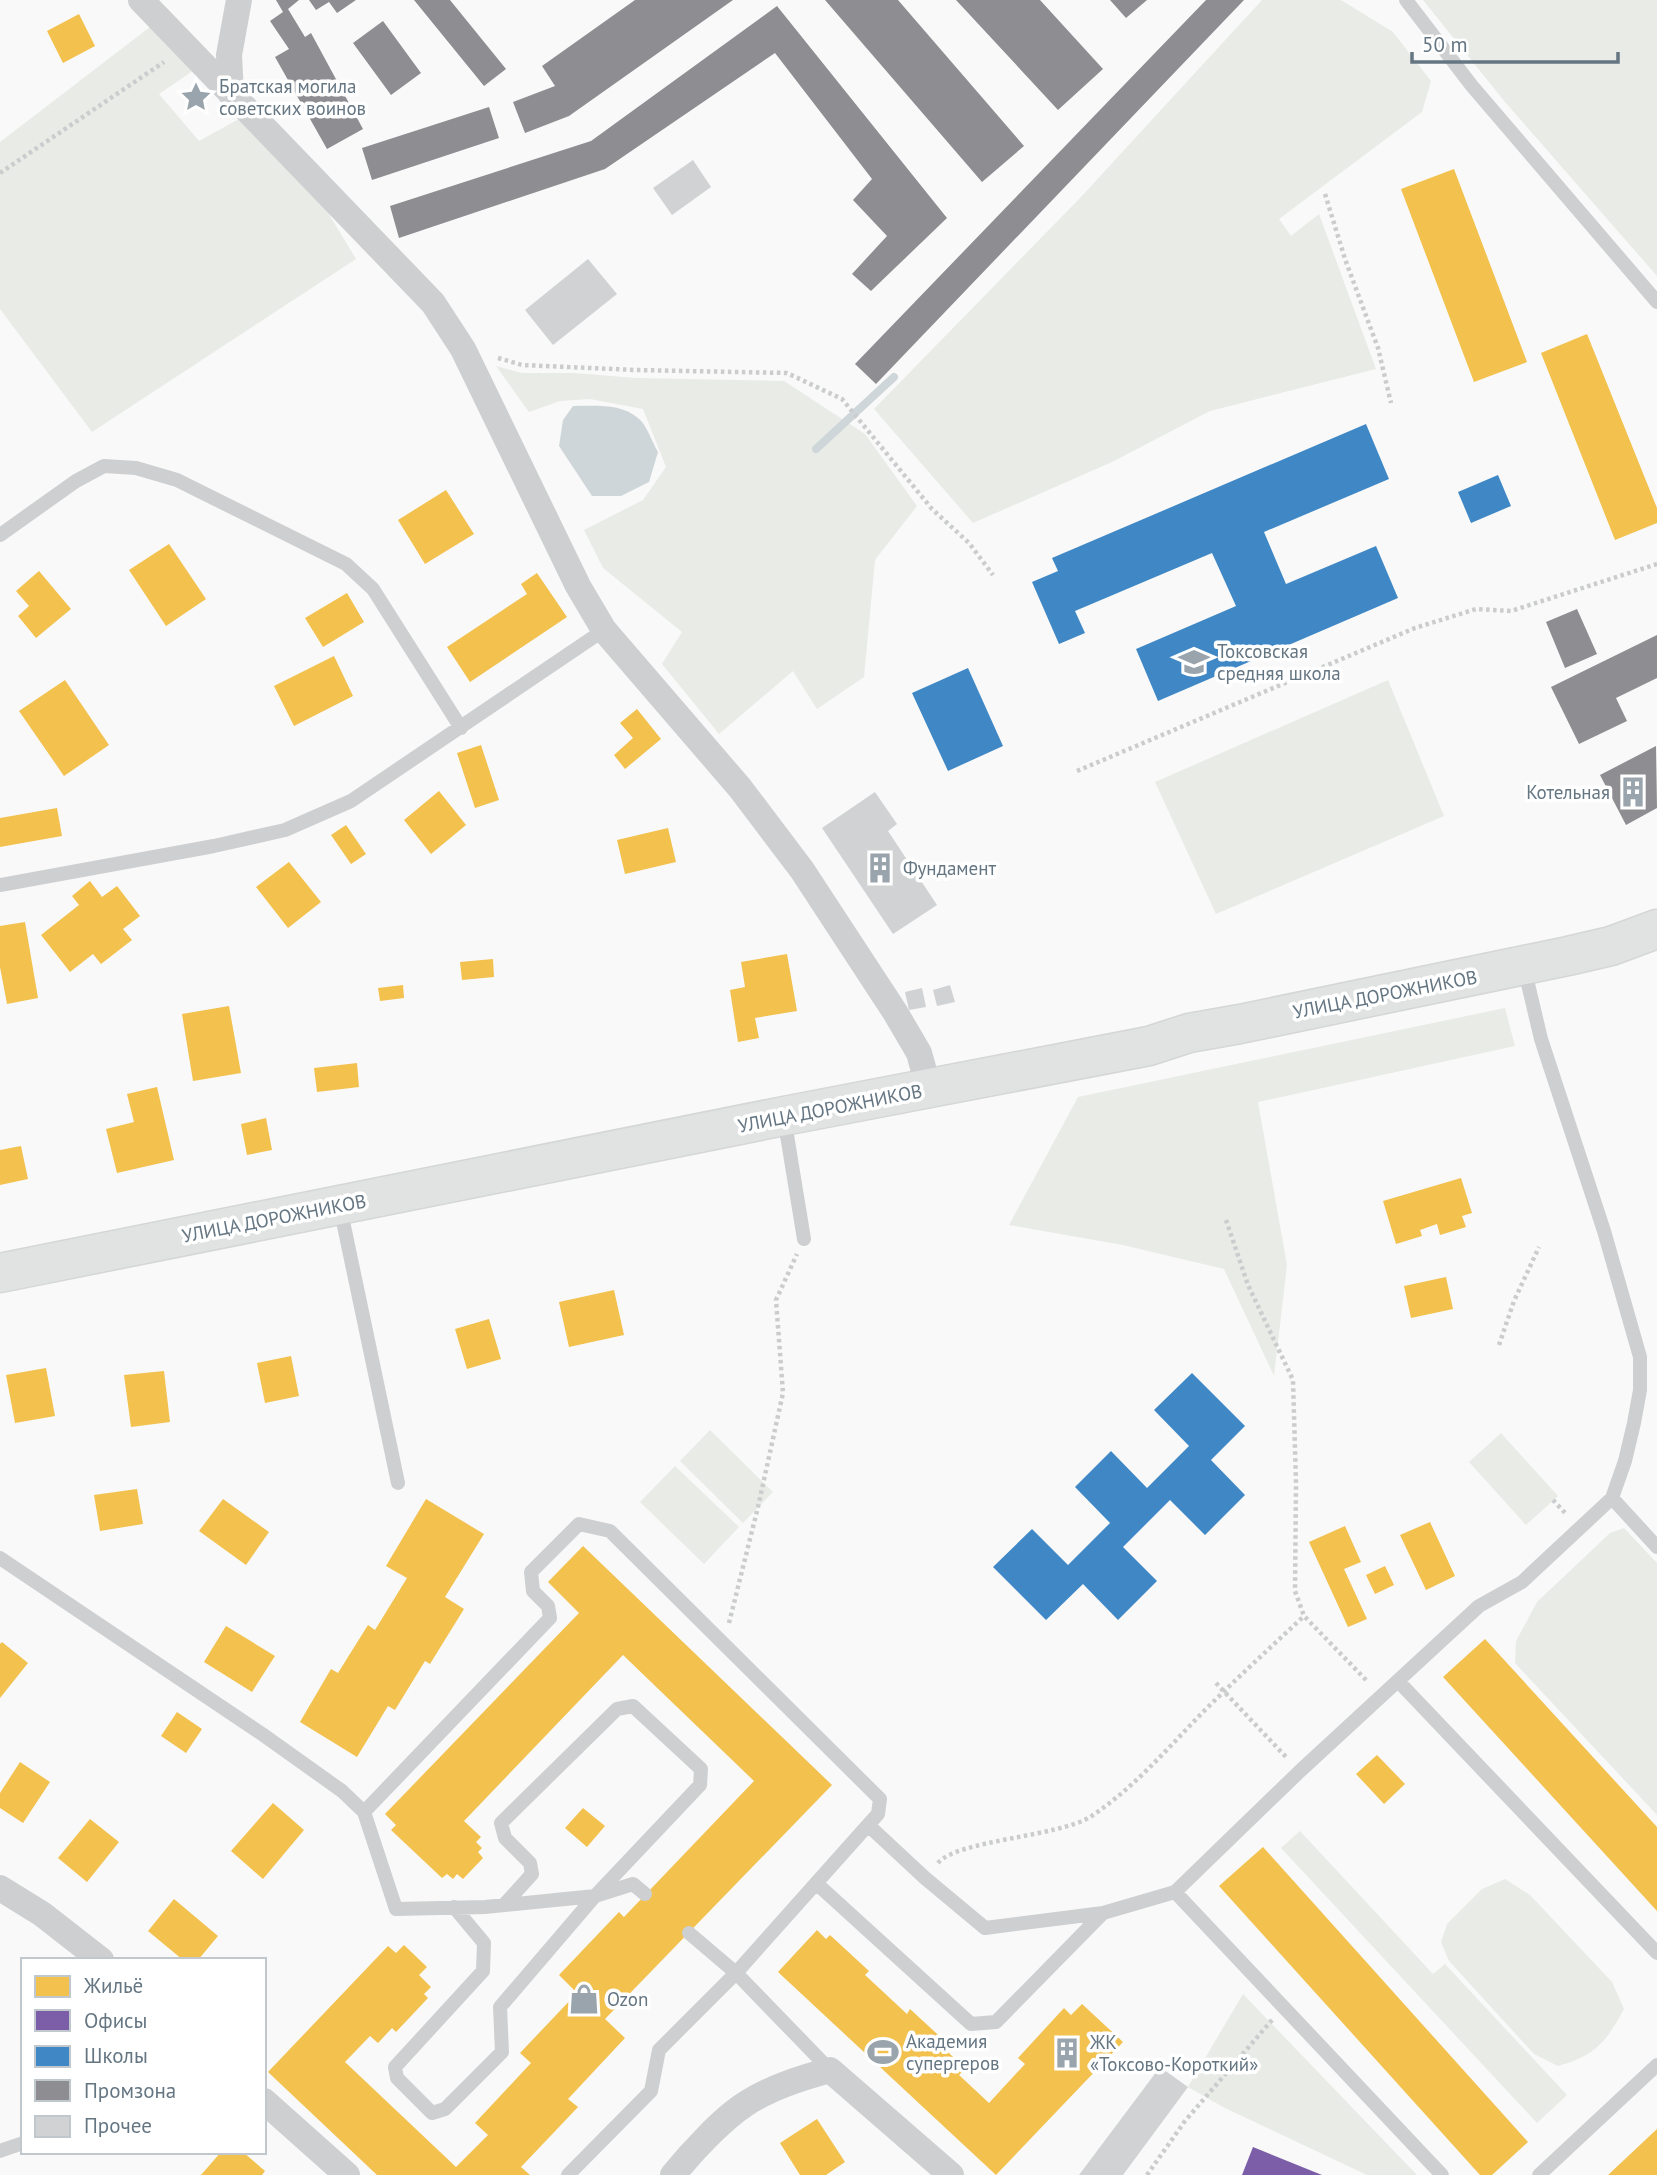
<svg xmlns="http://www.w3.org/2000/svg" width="1657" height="2175" font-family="'PT Sans',sans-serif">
	<rect width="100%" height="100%" fill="#f9f9f9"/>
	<!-- green -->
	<path fill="#e8ebe6" d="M1262 0H1341L1393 32 1431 81 1422 112 1279 219 1291 236 1319 214 1376 369 1210 411 1112 462 973 523 874 409 1081 197Z
		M1423 0H1657V276L1505 102Z
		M150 27 194 70 159 94 199 141 239 119 318 196 356 259 92 432 0 309V142Z
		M496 366 522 373H574L636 378 784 381 865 434 917 506 875 560 864 677 817 709 793 671 719 734 662 664 682 632 603 568 584 530 643 500 666 467 643 409 590 399 560 401 529 412Z
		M1388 680 1444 816 1216 914 1155 782Z
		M1505 1008 1515 1046 1258 1102 1287 1265 1274 1376 1224 1269 1123 1245 1009 1225 1078 1097Z
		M710 1430 773 1492 743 1523 680 1461Z
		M1501 1433 1558 1496 1526 1525 1469 1462Z
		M675 1466 739 1527 704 1564 640 1502Z
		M1624 1528 1657 1563V1815L1515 1663 1516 1641 1537 1602 1610 1533Z
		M1300 1831 1433 1974 1445 1964 1567 2095 1537 2123 1281 1848Z
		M1505 1879 1530 1895 1612 1982 1624 2009C1606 2042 1595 2056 1558 2066L1534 2054 1449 1961 1441 1942 1447 1924 1482 1889Z
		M1243 1994 1417 2175H1367L1223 2107 1188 2087Z"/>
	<!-- water -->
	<path fill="#ced6d9" d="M573 406C594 406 621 403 638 418 647 425 652 442 658 452L649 482 621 496H592L559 446 563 420Z"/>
	<!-- homes -->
	<path fill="#f2c14e" d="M79 14 95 46 63 63 47 31Z
		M1454 169 1527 362 1474 382 1401 189Z
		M1587 334 1657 508V523L1615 540 1541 353Z
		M446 490 474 534 425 564 398 520Z
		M169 544 206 599 166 626 129 570Z
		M39 571 71 609 36 638 18 616 29 606 16 591Z
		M537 573 567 617 470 682 447 647 527 594 521 584Z
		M347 593 364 622 323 647 305 618Z
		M334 656 353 696 294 726 274 686Z
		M65 680 109 745 64 776 19 711Z
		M637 709 661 739 625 769 614 755 633 738 620 723Z
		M481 745 499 800 475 808 457 753Z
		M439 791 466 825 431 854 404 820Z
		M57 808 62 836 0 847V818Z
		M346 825 366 854 351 864 331 835Z
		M668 828 676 862 625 874 617 840Z
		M289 862 321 902 288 928 256 887Z
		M90 881 102 897 117 886 140 916 123 929 132 940 101 964 93 954 70 972 41 935 79 905 72 896Z
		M25 922 38 998 7 1004 0 967V926Z
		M787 954 797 1011 755 1018 759 1038 738 1042 730 990 745 987 741 962Z
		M493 959 494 977 462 980 460 962Z
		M403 985 404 998 380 1001 378 988Z
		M229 1006 241 1073 193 1081 182 1014Z
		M357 1063 359 1087 317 1092 314 1068Z
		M157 1087 174 1160 117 1173 106 1129 134 1122 127 1094Z
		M266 1118 272 1150 247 1155 241 1124Z
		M21 1146 28 1179 0 1185V1150Z
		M1461 1178 1472 1213 1462 1216 1466 1227 1440 1235 1437 1224 1420 1230 1422 1236 1396 1244 1383 1201Z
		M1446 1277 1453 1309 1411 1318 1404 1286Z
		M614 1290 624 1335 569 1347 559 1302Z
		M489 1319 501 1359 467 1369 455 1329Z
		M291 1356 299 1396 265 1403 257 1363Z
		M46 1368 55 1416 15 1423 6 1375Z
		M164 1371 170 1422 131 1427 124 1375Z
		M137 1489 143 1524 100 1531 94 1495Z
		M223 1499 269 1532 246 1565 199 1531Z
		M426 1499 484 1534 445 1597 464 1609 430 1664 425 1661 395 1710 388 1706 357 1757 300 1722 331 1669 338 1673 368 1625 375 1630 407 1578 386 1566Z
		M1430 1522 1455 1576 1426 1590 1400 1535Z
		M1345 1526 1361 1562 1344 1569 1367 1619 1348 1627 1309 1542Z
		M583 1546 832 1785 605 2019 625 2038 568 2099 578 2107 521 2167 530 2175H377L268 2072 388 1946 396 1953 404 1945 427 1967 419 1975 431 1987 424 1994 428 1998 396 2032 392 2028 378 2043 370 2036 345 2062 456 2167 488 2135 475 2123 531 2063 520 2053 577 1993 559 1975 619 1912 624 1917 754 1781 623 1655 464 1821 481 1837 476 1842 482 1848 478 1852 483 1858 463 1879 457 1874 453 1879 447 1874 442 1878 391 1830 396 1825 385 1814 579 1613 548 1582Z
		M1385 1566 1394 1585 1375 1594 1366 1575Z
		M226 1626 275 1656 252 1692 204 1662Z
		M1485 1639 1657 1827V1911L1443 1677Z
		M2 1642 28 1663 0 1698V1644Z
		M177 1712 202 1729 186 1753 161 1736Z
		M1377 1755 1405 1784 1384 1804 1356 1774Z
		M20 1762 50 1782 23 1823 0 1808V1793Z
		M273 1803 304 1830 263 1879 231 1851Z
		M583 1808 605 1826 587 1847 565 1828Z
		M90 1819 119 1842 87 1882 58 1858Z
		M1263 1847 1528 2142 1492 2175H1480L1219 1886Z
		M174 1899 218 1936 198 1960H183L148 1931Z
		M817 1930 826 1939 830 1935 869 1971 865 1975 907 2014 910 2009 948 2044 944 2048 965 2069 959 2075 989 2103 1025 2064 1018 2058 1064 2008 1071 2015 1082 2004 1123 2042 996 2175 778 1972Z
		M817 2119 845 2162 826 2175H800L780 2143Z
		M1657 2129V2175H1608Z
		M221 2152H243L265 2171 262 2175H201Z"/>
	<!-- offices -->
	<path fill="#7b5ea7" d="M1253 2147 1322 2175H1242Z"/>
	<!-- schools -->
	<path fill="#3f88c5" d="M1366 424 1389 479 1264 532 1286 584 1376 546 1398 598 1158 701 1136 649 1236 606 1212 553 1075 611 1085 633 1059 644 1032 582 1058 571 1052 558Z
		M1498 475 1511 506 1471 523 1458 492Z
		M968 668 1003 746 948 771 912 693Z
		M1192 1373 1245 1426 1211 1460 1245 1495 1205 1535 1170 1500 1123 1547 1157 1581 1118 1620 1083 1584 1046 1620 993 1567 1032 1529 1068 1565 1110 1523 1075 1487 1111 1451 1147 1488 1189 1446 1154 1410Z"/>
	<!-- industry -->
	<path fill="#8d8d92" d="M276 0H299L288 9 305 37 311 33 363 129 327 149 275 57 289 49 270 21 283 12Z
		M309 0H356L337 13 329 2 316 10Z
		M414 0H450L506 69 484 86Z
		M635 0H733L569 116 525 133 513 102 555 86 542 66Z
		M825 0H898L1024 146 982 182Z
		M956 0H1040L1103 69 1058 110Z
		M1110 0H1147L1126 18Z
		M1206 0H1244L876 384 855 364Z
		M777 6 947 218 871 291 852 274 887 236 853 200 872 179 775 53 605 169 399 238 390 206 591 141Z
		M383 21 421 73 391 95 353 43Z
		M489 107 499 138 372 180 362 148Z
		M1577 609 1597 654 1565 668 1546 622Z
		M1657 635V678L1616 698 1627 721 1579 744 1551 687Z
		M1656 746 1657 808 1626 825 1600 775Z"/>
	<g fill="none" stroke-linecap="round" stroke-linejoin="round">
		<!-- stream -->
		<path stroke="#ced6d9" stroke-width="8" d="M816 449 894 377"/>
	</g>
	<!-- building -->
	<path fill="#d0d2d3" d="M693 160 711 187 672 215 653 188Z
		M588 259 617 294 553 345 525 310Z
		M875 792 897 824 888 831 937 905 893 934 822 828Z
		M950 985 955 1002 937 1006 933 990Z
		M922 988 926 1007 909 1010 905 992Z
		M1160 2067 1188 2087 1123 2175H1079Z"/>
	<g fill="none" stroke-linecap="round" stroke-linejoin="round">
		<!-- secondary casing -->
		<g stroke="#d5d6d7" stroke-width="41">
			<path id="secondary" d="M0 1273 784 1116 1149 1046 1189 1033 1240 1024 1568 956 1611 946 1657 929"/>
		</g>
		<!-- path -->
		<path stroke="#cbcccd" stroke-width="4.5" stroke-dasharray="3.5 3.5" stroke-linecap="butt" d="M0 173 164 62
			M1325 194 1345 259 1378 348 1391 403
			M498 358 522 365 636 370 787 373 842 399 932 509 969 543 993 575
			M1077 771 1415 628 1476 609 1511 611 1657 564
			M1226 1220 1248 1285 1293 1380 1296 1483 1295 1591 1304 1616 1368 1682
			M1499 1345 1514 1301 1539 1247
			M1553 1500 1567 1515
			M729 1623 758 1507 783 1393 776 1300 797 1254
			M1216 1683 1287 1758
			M938 1863C957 1840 1057 1837 1090 1817 1133 1789 1167 1749 1203 1712 1236 1679 1270 1648 1304 1616
			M1147 2175 1185 2121 1272 2020"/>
		<!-- service -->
		<path stroke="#cecfd0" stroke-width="14" d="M1406 0 1472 86 1657 302
			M0 535 76 481 104 466 136 468 177 480 346 564 373 589 461 728
			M0 885 214 846 285 830 351 801 604 630
			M784 1117 804 1239
			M340 1207 398 1483
			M1612 1498 1657 1547
			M0 1558 262 1734 342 1791 364 1812 396 1909 485 1907 595 1896 633 1884 645 1894
			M1398 1681 1657 1953
			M364 1812 550 1618 548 1606 533 1591 531 1572 579 1524 610 1531 880 1799 878 1814 868 1825
			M816 1883 971 2024 996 2022 1103 1913
			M454 1907 484 1943 483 1971 395 2067 397 2078 432 2113 445 2109 502 2052 500 2007 595 1896 700 1785 701 1769 633 1706 617 1709 501 1823 505 1838 530 1863 532 1874 504 1905
			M830 2070 736 1973 868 1825 925 1878 985 1928 1103 1913 1175 1892
			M0 2151 23 2143
			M568 2175 651 2091 659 2050 736 1973 689 1933
			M1442 2175 1175 1892 1300 1771 1479 1606 1522 1582 1612 1498 1625 1461 1634 1423 1640 1390V1357L1604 1231 1541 1039 1524 967
			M1539 2175 1657 2065"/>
		<!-- minor -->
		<path stroke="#cecfd0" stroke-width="26" d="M141 0 433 303 463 349 578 586 604 630 740 788 802 870 895 1012 919 1053 929 1089
			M231 94 229 55 239 0
			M0 1888 42 1914 101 1960
			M264 2101 347 2175
			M673 2175C690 2154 721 2120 744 2105 769 2088 801 2078 830 2070L951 2175"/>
		<!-- secondary -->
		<use href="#secondary" stroke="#e1e2e2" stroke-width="38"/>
	</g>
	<!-- icons -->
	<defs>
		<g id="sight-bare" transform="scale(2.415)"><path d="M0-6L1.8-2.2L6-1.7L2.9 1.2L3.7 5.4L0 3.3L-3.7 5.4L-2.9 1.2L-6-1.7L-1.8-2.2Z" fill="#99a4ac" stroke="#fff" stroke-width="2.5" paint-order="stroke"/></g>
		<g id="school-bare" transform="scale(2.415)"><path d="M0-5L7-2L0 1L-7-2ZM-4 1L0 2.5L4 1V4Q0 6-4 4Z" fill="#99a4ac" stroke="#fff" stroke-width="2.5" paint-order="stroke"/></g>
		<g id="building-bare" transform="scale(2.415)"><path d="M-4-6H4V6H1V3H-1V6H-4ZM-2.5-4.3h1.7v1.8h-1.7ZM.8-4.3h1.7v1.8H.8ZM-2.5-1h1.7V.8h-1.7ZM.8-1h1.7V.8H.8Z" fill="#99a4ac" stroke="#fff" stroke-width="2.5" paint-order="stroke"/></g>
		<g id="shop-bare" transform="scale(2.415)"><path d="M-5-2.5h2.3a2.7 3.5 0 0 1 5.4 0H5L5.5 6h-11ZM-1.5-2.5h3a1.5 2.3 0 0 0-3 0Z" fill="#99a4ac" stroke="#fff" stroke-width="2.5" paint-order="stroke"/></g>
		<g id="stadium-bare" transform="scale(2.415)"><path d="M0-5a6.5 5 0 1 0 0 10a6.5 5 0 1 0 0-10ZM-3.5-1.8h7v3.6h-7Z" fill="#99a4ac" stroke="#fff" stroke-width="2.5" paint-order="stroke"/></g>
	</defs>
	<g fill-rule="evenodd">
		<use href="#sight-bare" x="196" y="97"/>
		<use href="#school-bare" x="1194" y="662"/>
		<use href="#building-bare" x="1633" y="792"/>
		<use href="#building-bare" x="880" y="868"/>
		<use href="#shop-bare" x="584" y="1999"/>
		<use href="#stadium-bare" x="883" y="2052"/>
		<use href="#building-bare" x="1067" y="2053"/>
	</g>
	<g text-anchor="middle" stroke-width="7" stroke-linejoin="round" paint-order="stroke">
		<!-- poi labels -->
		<g font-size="19" fill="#657683" stroke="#fff" text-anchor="start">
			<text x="219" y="93">Братская могила<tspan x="219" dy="22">советских воинов</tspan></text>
			<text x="1217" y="658">Токсовская<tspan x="1217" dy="22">средняя школа</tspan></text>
			<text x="1610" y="799" text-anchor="end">Котельная</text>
			<text x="903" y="875">Фундамент</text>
			<text x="607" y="2006">Ozon</text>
			<text x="906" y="2048">Академия<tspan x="906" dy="22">супергеров</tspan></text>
			<text x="1090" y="2049">ЖК<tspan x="1090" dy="22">«Токсово-Короткий»</tspan></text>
		</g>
		<!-- street labels -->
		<g font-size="19" fill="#657683" stroke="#fff">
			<text transform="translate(1385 994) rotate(-11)" y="7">УЛИЦА ДОРОЖНИКОВ</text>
			<text transform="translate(830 1108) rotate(-11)" y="7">УЛИЦА ДОРОЖНИКОВ</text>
			<text transform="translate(274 1218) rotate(-11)" y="7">УЛИЦА ДОРОЖНИКОВ</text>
		</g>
	</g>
	<!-- legend -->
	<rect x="21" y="1958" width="245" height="196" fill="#ffffff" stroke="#c1c8cd" stroke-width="2"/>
	<rect x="35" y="1976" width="35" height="21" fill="#f2c14e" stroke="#c1c8cd" stroke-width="2"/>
	<text x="84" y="1993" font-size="21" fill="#657683">Жильё</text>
	<rect x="35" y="2010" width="35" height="21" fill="#7b5ea7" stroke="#c1c8cd" stroke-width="2"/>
	<text x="84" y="2028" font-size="21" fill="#657683">Офисы</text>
	<rect x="35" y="2046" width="35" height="21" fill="#3f88c5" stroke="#c1c8cd" stroke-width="2"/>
	<text x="84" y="2063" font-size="21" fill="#657683">Школы</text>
	<rect x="35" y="2080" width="35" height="21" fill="#8d8d92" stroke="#c1c8cd" stroke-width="2"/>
	<text x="84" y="2098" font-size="21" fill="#657683">Промзона</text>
	<rect x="35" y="2116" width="35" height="21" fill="#d0d2d3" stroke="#c1c8cd" stroke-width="2"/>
	<text x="84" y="2133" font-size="21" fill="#657683">Прочее</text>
	<!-- scale -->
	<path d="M1412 52v10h206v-10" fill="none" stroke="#657683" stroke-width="3.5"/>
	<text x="1422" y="52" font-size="21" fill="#657683" stroke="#ffffff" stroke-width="5" paint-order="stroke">50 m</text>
</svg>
